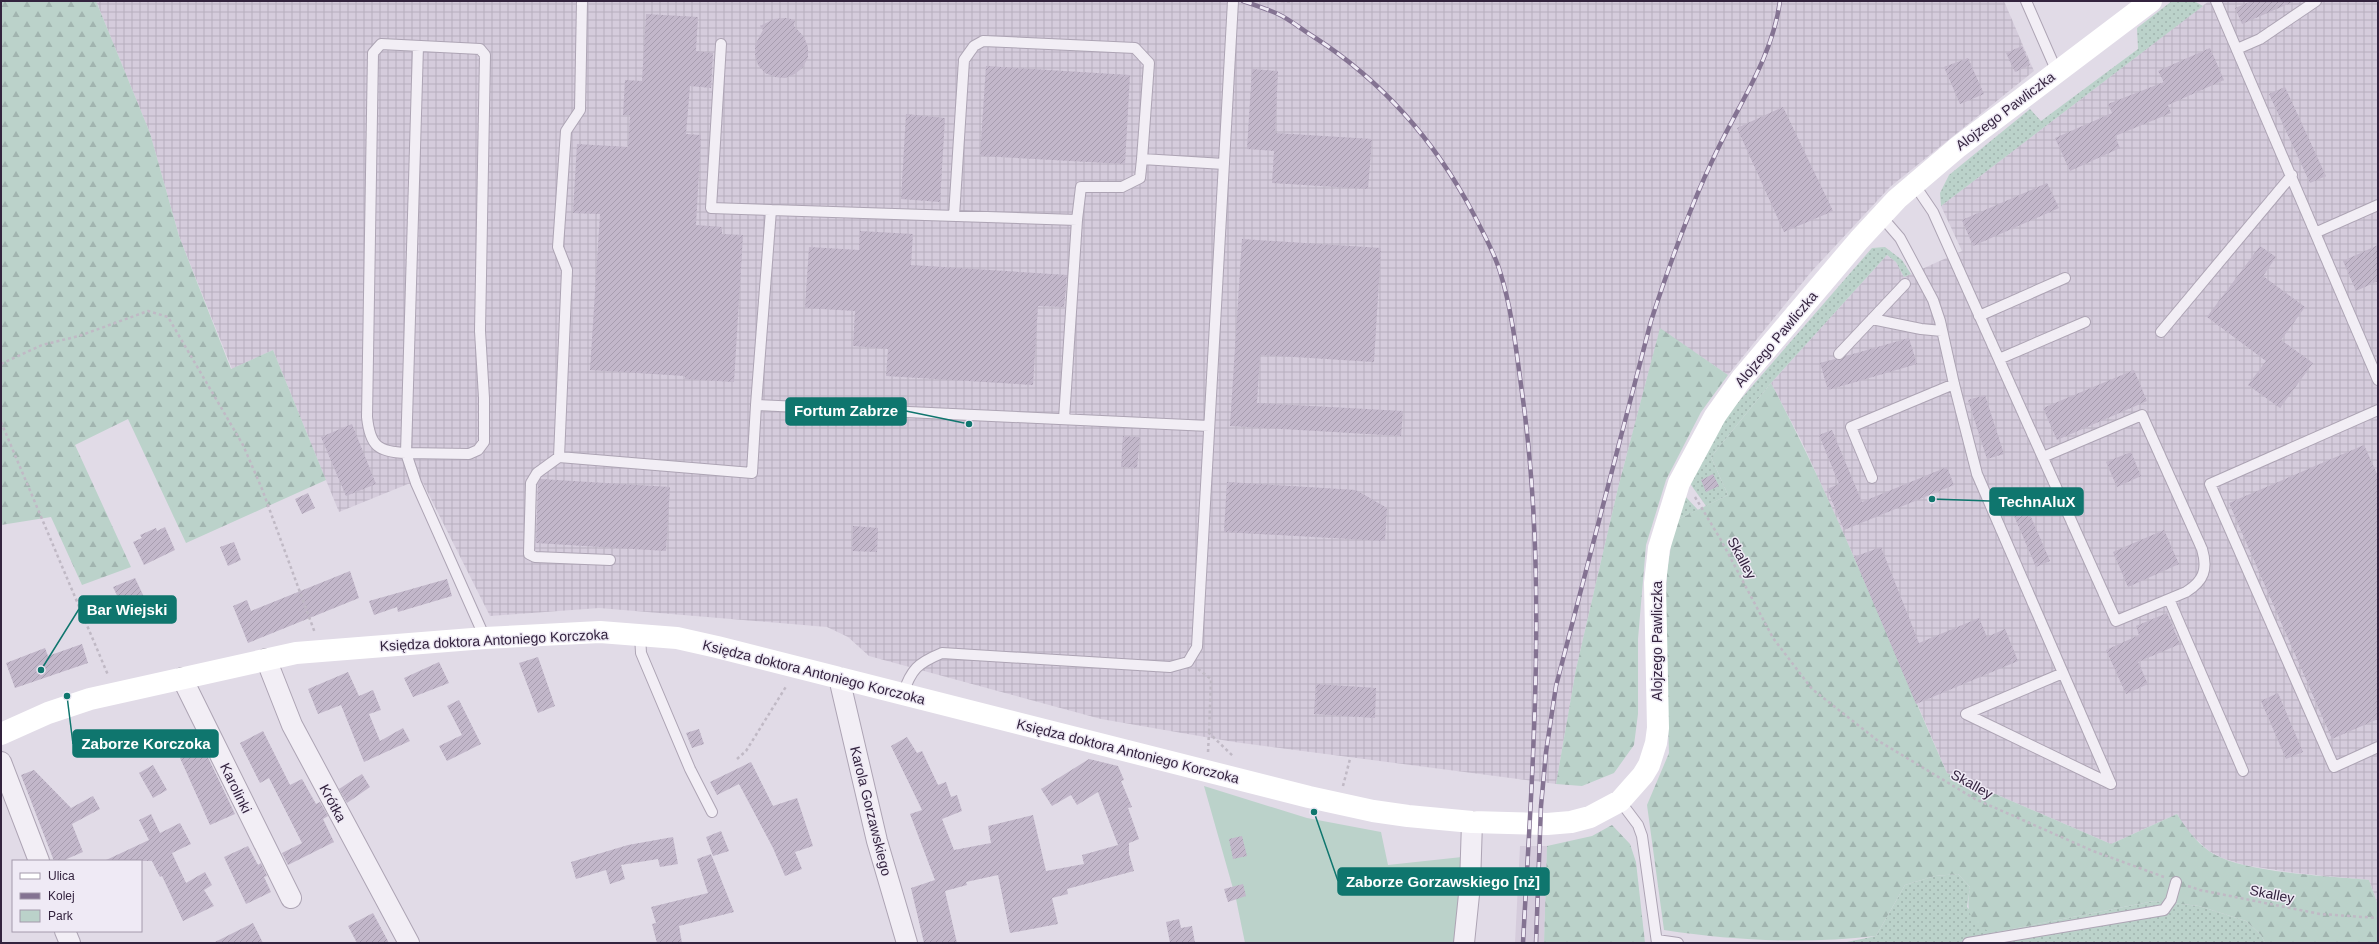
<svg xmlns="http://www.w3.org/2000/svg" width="2379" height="944" font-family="Arial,sans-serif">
	<defs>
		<pattern id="industrial-grid" width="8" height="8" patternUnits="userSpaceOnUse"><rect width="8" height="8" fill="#d5ccdc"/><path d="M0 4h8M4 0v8" fill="none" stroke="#b7afbe"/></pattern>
		<pattern id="grass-dots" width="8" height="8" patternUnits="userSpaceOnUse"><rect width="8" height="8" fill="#bbd2ca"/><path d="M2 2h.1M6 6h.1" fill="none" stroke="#a1b4af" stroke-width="1.8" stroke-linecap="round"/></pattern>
		<pattern id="forest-firs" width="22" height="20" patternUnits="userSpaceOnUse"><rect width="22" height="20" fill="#bbd2ca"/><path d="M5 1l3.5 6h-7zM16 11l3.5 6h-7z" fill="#a1b4af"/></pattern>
		<pattern id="building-hatch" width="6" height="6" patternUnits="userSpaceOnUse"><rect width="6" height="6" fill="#c2b7ca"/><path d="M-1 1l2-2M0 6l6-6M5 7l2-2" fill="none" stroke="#a79daf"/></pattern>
	</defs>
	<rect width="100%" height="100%" fill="#e1dbe7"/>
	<!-- built -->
	<path fill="#d5ccdc" d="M1520 846H1547L1544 943H1515Z"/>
	<!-- industrial -->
	<path fill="url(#industrial-grid)" d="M96 1H2004L2034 71 1890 187 1811 272 1728 375 1660 329 1618 488 1576 669 1556 784 1234 742 1101 719 869 656 848 637 827 627 599 608 490 616 423 483 408 484 339 512 273 350 232 369 179 236 150 133Z
		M2209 1H2378V905L2369 880 2295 873 2244 865 2222 858 2209 851 2187 831 2177 814 2111 844 1947 773 1854 557 1802 442 1771 383 1887 255 1896 262 1904 277 1962 251 1941 206Z"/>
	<!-- grass -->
	<path fill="url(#grass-dots)" d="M2172 1H2194L2203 6 1941 206 1940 193 1949 175 2030 109 2041 121 2138 49 2137 28Z
		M1885 247 1902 260 1911 274 1904 277 1896 262 1887 255 1771 383 1711 457 1728 495 1706 506 1689 482 1727 415 1872 248Z
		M1684 495 1698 510 1675 521Z
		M1958 874 1970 887 1967 907 1992 933 2154 901 2199 906 2246 921 2261 935 2265 943H1842L1876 936 1905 885 1935 876Z"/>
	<!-- forest -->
	<path fill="url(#forest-firs)" d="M1 1H96L150 133 179 236 231 369 273 350 326 480 186 543 128 419 75 445 131 567 82 585 51 517 1 525Z
		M1660 328 1728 375 1701 412 1666 480 1646 545 1638 639V714L1634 745 1614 773 1582 786 1556 784 1576 669 1618 488Z
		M1771 383C1838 509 1889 643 1947 773L2111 844 2177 814C2186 828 2195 841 2209 851 2239 873 2330 876 2369 880L2378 905V943H2265L2261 935 2246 921 2199 906 2154 901 1992 933C1968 921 1966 912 1970 887L1958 874 1935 876 1905 885 1876 936C1804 944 1736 941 1664 930L1647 805 1669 753 1665 626 1667 571 1675 521 1728 495 1711 457Z
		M1612 825 1630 844 1636 862 1645 943H1544L1547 846 1592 836Z"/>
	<!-- green -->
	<path fill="#bbd2ca" d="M1204 786 1307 818 1381 832 1388 865 1462 857 1454 943H1245L1236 899Z"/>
	<!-- building -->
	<path fill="url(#building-hatch)" d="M2252 1H2295L2242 24 2235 8Z
		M646 14 698 17 696 51 713 53 711 88 690 86 686 134 701 135 696 225 722 227V234L743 235 734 382 685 379V376L590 370 600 214 573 213 577 144 628 147 630 115H623L625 80 642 81Z
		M786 18 795 20 794 26 804 37 808 47V57L803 67 795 74 785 78 775 77 765 73 758 65 755 55V45L763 30 760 26 774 19Z
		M2022 46 2030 65 2015 72 2006 53Z
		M2210 48 2224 80 2168 105 2171 113 2115 136 2120 148 2070 171 2055 138 2112 113 2108 104 2164 82 2158 71Z
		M1968 58 1984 94 1960 104 1944 67Z
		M986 66 1130 75 1125 164 980 156Z
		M1252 69 1278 71 1275 133 1372 139 1368 189 1272 183 1274 151 1247 149Z
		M2285 87 2326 176 2310 183 2269 94Z
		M1783 107 1833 211 1784 232 1737 128Z
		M906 114 945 118 940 202 901 199Z
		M2047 183 2059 208 1973 246 1962 220Z
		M860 231 913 234 911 265 1067 275 1064 307 1038 306 1033 385 886 376 888 349 853 346 855 311 805 308 809 247 859 250Z
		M1242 239 1381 248 1374 362 1260 355 1257 403 1403 411 1401 436 1230 426Z
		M2378 245V281L2356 291 2343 261Z
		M2260 246 2276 257 2263 276 2305 307 2281 340 2313 363 2280 408 2248 385 2266 361 2207 317Z
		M1909 338 1917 364 1828 390 1820 363 1835 359 1840 360 1846 356Z
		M2134 370 2147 401 2057 440 2043 408Z
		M1985 395 2004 454 1987 459 1968 400Z
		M352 424 376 484 346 496 321 437Z
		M1832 430 1862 502 1947 467 1954 485 1844 530 1827 489 1839 484 1819 435Z
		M1123 436 1140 437 1137 468 1121 467Z
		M2364 445 2378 476V719L2332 739 2229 503Z
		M2131 452 2141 476 2117 487 2106 462Z
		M1713 474 1719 486 1706 492 1701 480Z
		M541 479 670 487 666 551 536 543 538 483Z
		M1227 482 1356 490 1387 508 1385 541 1224 532Z
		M308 493 315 508 302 514 295 499Z
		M2025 503 2050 561 2036 567 2011 509Z
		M853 526 878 528 877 552 852 551Z
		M165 527 175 550 144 565 133 542 142 538 140 535 156 528 157 531Z
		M2164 530 2179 564 2128 587 2113 552Z
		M234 542 241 560 228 566 220 547Z
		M1881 547 1919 643 1979 618 1987 637 2005 629 2018 661 1916 704 1854 557Z
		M350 571 359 598 248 643 233 606 247 600 251 611Z
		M135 578 146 601 154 597 160 611 146 617 140 604 133 607 130 600 121 604 113 587Z
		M447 579 452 596 398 612 397 607 374 615 369 601Z
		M2167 613 2180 644 2138 662 2148 684 2126 694 2106 650 2139 635 2136 626Z
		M82 644 88 663 15 688 6 663 45 648 48 656Z
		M538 657 555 706 538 713 519 663Z
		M439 662 449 683 413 697 404 678Z
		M348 672 359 696 373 690 381 710 369 714 380 741 403 728 410 741 364 762 341 705 318 714 308 689Z
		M1316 684 1376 688 1375 718 1314 714Z
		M2278 693 2303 752 2286 759 2261 701Z
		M459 700 481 744 447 761 439 746 462 735 447 706Z
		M699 729 704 744 692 748 686 733Z
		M263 731 290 785 302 779 316 804 320 802 328 816 323 819 334 842 288 865 282 853 302 843 269 778 260 783 240 743Z
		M907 737 917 753 922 751 938 785 946 782 951 797 957 795 962 811 942 819 954 850 991 843 988 826 1033 815 1046 871 1084 864 1082 855 1118 845 1098 792 1077 805 1071 795 1052 806 1041 789 1089 759 1118 766 1124 780 1121 781 1132 807 1128 808 1139 839 1129 843V854L1134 871 1067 889 1068 894 1052 898 1058 924 1010 933 998 875 966 882 967 885 945 891 957 943H924L911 888 935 880 910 814 922 810 891 746Z
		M203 747 235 814 210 825 180 758Z
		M751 762 773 806 797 798 813 846 795 852 802 869 785 876 773 848 739 784 717 795 710 782Z
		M153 765 167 790 153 798 139 773Z
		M34 770 71 808 93 796 100 809 72 824 83 852 62 861H54L21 775Z
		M362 774 370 787 347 803 339 789Z
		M151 814 160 833 180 823 191 844 172 853 186 883 205 872 212 885 204 890 214 906 183 921 162 876 160 877 152 861H104L149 840 139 820Z
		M721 831 729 851 713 856 706 837Z
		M1242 836 1247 856 1233 859 1229 839Z
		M673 837 678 864 660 867 658 859 621 865 625 879 610 884 606 870 576 879 571 862 628 845Z
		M248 846 258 865 261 863 267 876 264 877 271 892 246 904 224 857Z
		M711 854 734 912 679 926 682 943H657L652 924 656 923 651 907 708 893 697 859Z
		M1243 884 1246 896 1228 902 1224 889Z
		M373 913 389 943H357L348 926Z
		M1179 919 1181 928 1192 926 1195 943H1170L1166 922Z
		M253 923 263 943H213Z"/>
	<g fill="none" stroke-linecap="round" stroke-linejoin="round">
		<!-- lane casing -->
		<g stroke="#ada4b4" stroke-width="12">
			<path id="lane" d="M582 1 580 110 566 131 558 247 567 270 559 457 752 473 756 405
				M2026 1 2057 72
				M2216 1 2378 380
				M721 44 711 208 771 210
				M418 46 406 453C378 452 370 446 367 417L373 53 381 44 480 49 485 55 480 331 484 398V442L478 450 469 454 406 453 416 483 485 638
				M2237 49 2260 39 2316 1
				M1914 184 1933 212 2116 621 2186 592C2204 581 2208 569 2202 549L2142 415 2043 457
				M954 216 964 60 974 46 983 41 1135 48 1149 63 1142 159 1224 164
				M1881 216 1900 238 1933 300 1940 321 1954 384 1977 474 2111 784 1966 714 2063 673
				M1077 220 1081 187H1122L1140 178 1142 159
				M2317 232 2378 205
				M1979 316 2065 278
				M1872 319 1921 329 1942 331
				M2161 332 2292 175
				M1839 354 1905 284
				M1999 359 2085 322
				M2378 410 2210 484 2334 767 2378 747
				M1064 419 1077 220 771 210 756 405 800 407 1209 426
				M559 457 537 473 531 483 529 554 535 557 610 560
				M1872 478 1851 427 1954 384
				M2169 599 2243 771
				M640 635 641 653 690 769 712 812
				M903 694C911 669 918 663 942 653L1170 667 1188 662 1197 647 1233 1
				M1620 801 1638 825 1642 836 1657 943
				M1657 940 1678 943
				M1968 943 2164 910 2171 900 2176 882"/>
		</g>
		<!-- street casing -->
		<g stroke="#ada4b4" stroke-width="22">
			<path id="street" d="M266 659 292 725 409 943
				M182 678 291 898
				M839 678 877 841 907 943
				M1 762 39 861
				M65 931 70 943
				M1464 943 1470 885 1472 822"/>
		</g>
		<!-- path -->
		<path stroke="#c0b9c5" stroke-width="2.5" stroke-dasharray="3 3" stroke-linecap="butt" d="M1281 1 1293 2
			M1 364 42 345 79 336 148 311 168 317 243 445 262 489 315 633
			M1 422 108 675
			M1695 497 1721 540 1773 638 1812 689 1877 740 1975 799 2093 851 2164 877
			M1198 669 1211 679 1209 733
			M1208 752 1209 733 1234 757
			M737 759 746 751 787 685
			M1343 786 1350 759
			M2188 886 2200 890 2320 914 2378 918"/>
		<!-- lane -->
		<use href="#lane" stroke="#f2eef5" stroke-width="10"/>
		<!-- street -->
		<use href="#street" stroke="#f2eef5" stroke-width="20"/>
		<!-- secondary -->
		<path stroke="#fff" stroke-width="22" d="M1 734 48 713 90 699 296 653 485 638 600 632 677 638 717 647 1309 797 1373 811 1408 816 1472 822 1547 824 1571 822 1590 817 1620 801 1643 775 1649 765 1656 743 1658 728 1655 583 1659 548 1679 483 1715 416 1742 378 1859 240 1897 199 1958 147 2151 1"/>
		<!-- rail casing -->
		<g stroke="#847392" stroke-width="4.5">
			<path id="rail" d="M1243 1C1255 5 1267 9 1278 14 1291 20 1302 30 1314 37 1382 81 1435 141 1473 213 1483 233 1495 253 1501 275 1512 311 1516 349 1521 385 1548 570 1533 758 1523 943
				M1536 943 1541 806 1546 752 1556 686 1651 321C1669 266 1689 209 1714 157 1738 105 1772 59 1780 1"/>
		</g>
		<!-- rail -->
		<use href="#rail" stroke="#efeaf5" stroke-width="3" stroke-dasharray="9" stroke-linecap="butt"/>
	</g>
	<g text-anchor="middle" stroke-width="3" stroke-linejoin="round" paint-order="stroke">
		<!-- street labels -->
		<g font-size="14" fill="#33233e" stroke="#efeaf5">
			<text transform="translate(2005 111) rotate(-37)" y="5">Alojzego Pawliczka</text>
			<text transform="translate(1776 339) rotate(-50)" y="5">Alojzego Pawliczka</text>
			<text transform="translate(1742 558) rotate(62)" y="5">Skalley</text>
			<text transform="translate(494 640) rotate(-3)" y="5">Księdza doktora Antoniego Korczoka</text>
			<text transform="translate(1657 641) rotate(-90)" y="5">Alojzego Pawliczka</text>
			<text transform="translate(814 672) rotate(14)" y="5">Księdza doktora Antoniego Korczoka</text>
			<text transform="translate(1128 751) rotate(14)" y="5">Księdza doktora Antoniego Korczoka</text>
			<text transform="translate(1972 784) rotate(29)" y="5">Skalley</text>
			<text transform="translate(236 788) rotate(64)" y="5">Karolinki</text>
			<text transform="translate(333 803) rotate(62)" y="5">Krótka</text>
			<text transform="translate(871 811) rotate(76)" y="5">Karola Gorzawskiego</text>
			<text transform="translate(2272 894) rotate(11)" y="5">Skalley</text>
		</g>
	</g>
	<!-- callouts -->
	<path fill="none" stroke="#0f766e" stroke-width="1.5" d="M969 424L906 411M1932 499L1990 501M41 670L79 609M67 696L73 744M1314 812L1338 881"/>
	<g fill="#0f766e" stroke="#efeaf5" stroke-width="1.5">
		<circle cx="969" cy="424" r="4"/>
		<circle cx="1932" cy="499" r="4"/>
		<circle cx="41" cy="670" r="4"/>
		<circle cx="67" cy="696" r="4"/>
		<circle cx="1314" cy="812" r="4"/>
	</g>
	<g fill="#0f766e" stroke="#0f766e" stroke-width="1.5">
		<rect x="786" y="398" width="120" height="27" rx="4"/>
		<rect x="1990" y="488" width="93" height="27" rx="4"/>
		<rect x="79" y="596" width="97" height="27" rx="4"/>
		<rect x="73" y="730" width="145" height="27" rx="4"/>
		<rect x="1338" y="868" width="211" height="27" rx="4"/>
	</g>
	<g font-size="15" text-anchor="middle" font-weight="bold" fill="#fff">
		<text x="846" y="416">Fortum Zabrze</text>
		<text x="2037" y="507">TechnAluX</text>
		<text x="127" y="615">Bar Wiejski</text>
		<text x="146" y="749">Zaborze Korczoka</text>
		<text x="1443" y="887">Zaborze Gorzawskiego [nż]</text>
	</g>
	<!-- border -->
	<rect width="2379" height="944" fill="none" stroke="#33233e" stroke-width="4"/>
	<!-- legend -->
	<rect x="12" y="860" width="130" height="72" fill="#efeaf5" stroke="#a49aac"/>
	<rect x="20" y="873" width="20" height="6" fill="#ffffff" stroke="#a49aac"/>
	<text x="48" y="880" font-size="12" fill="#33233e">Ulica</text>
	<rect x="20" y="893" width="20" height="6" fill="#847392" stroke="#a49aac"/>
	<text x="48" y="900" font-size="12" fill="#33233e">Kolej</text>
	<rect x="20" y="910" width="20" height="12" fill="#bbd2ca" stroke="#a49aac"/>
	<text x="48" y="920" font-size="12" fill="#33233e">Park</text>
</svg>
